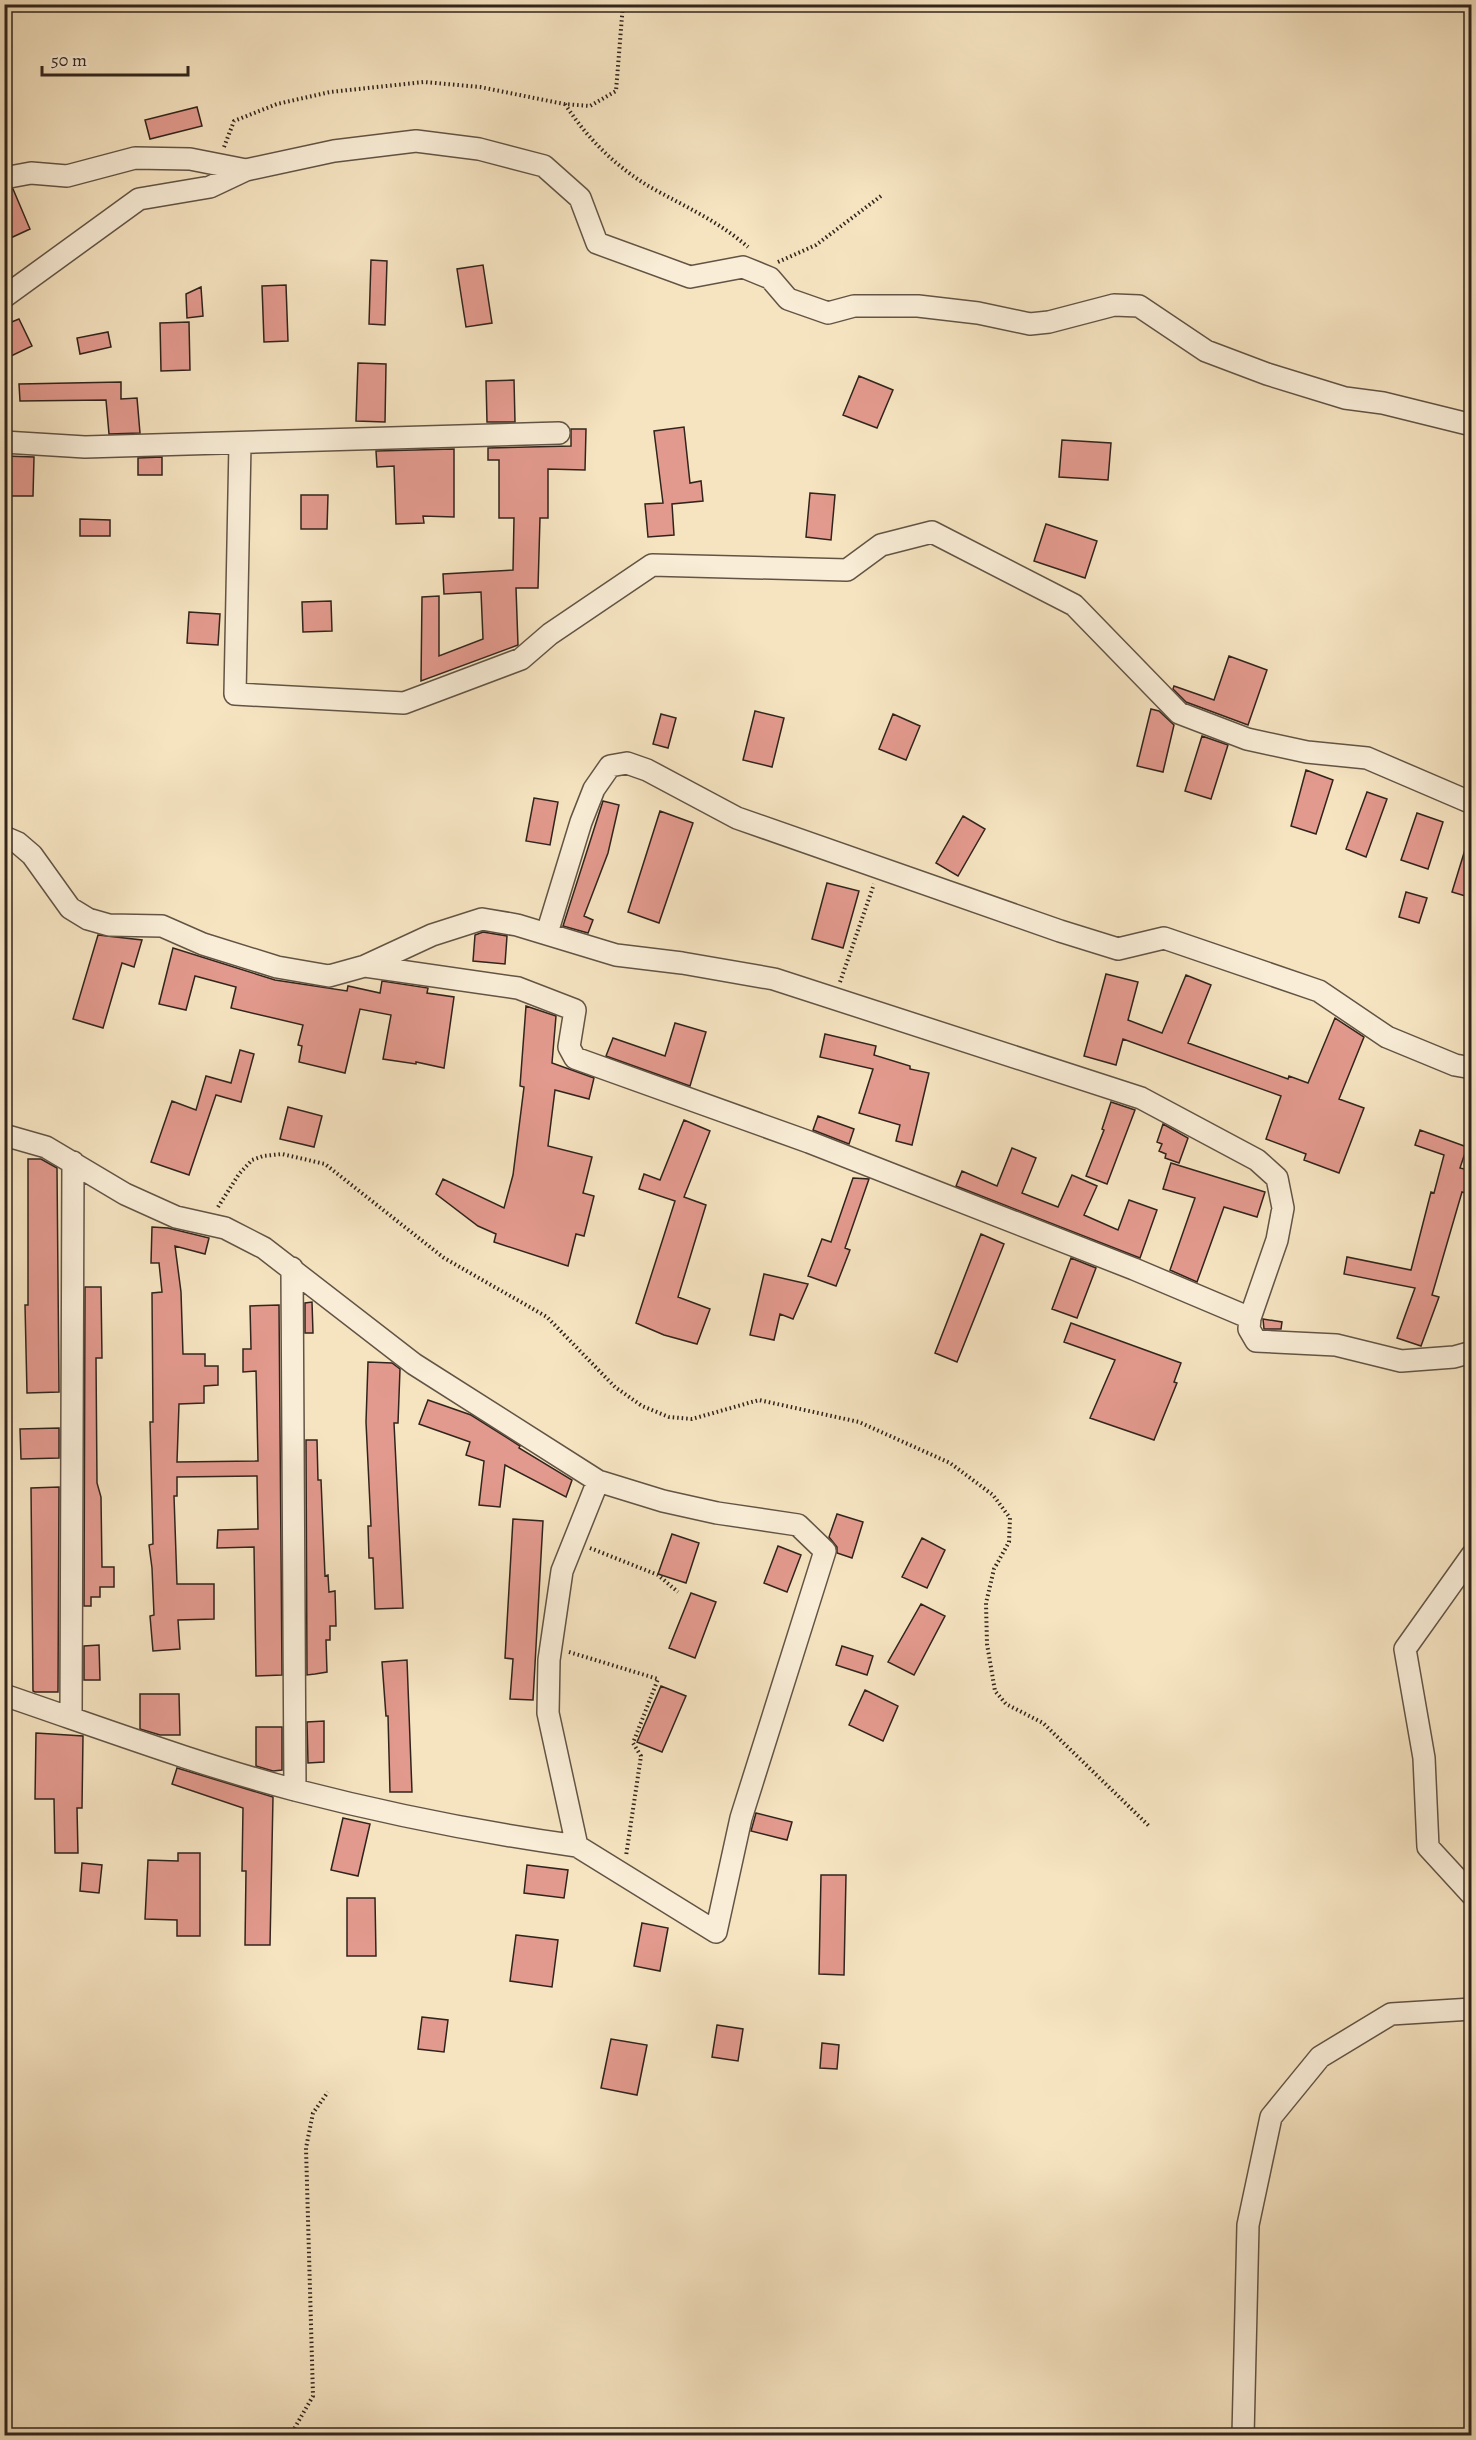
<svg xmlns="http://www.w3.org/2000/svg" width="1476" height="2440" font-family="Alegreya,serif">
	<rect width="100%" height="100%" fill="#f6e4c1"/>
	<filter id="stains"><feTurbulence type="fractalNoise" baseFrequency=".00333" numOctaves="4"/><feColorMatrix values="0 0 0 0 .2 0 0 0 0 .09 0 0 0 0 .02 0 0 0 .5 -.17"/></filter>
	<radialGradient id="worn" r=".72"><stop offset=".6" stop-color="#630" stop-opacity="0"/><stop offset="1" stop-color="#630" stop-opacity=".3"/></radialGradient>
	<!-- building -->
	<path fill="#e39a8e" stroke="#31241c" stroke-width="1.5" d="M197 107 202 126 150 139 145 120Z
		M13 189 30 229 4 241V190Z
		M371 260 387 261 385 325 369 324Z
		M483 265 492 323 466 327 457 269Z
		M286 285 288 341 264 342 262 286Z
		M201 287 203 316 187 318 186 294Z
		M19 319 32 346 9 357 4 347V325Z
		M189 322 190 370 161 371 160 323Z
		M108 332 111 347 80 354 77 338Z
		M358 363 386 364 385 422 356 421Z
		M859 376 893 390 877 428 843 415Z
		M514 380 515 422H487L486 381Z
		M121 382V399L137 398 140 433 109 434 106 400 20 401 19 384Z
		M684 427 690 483 701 481 703 501 672 504 674 535 648 537 645 504 663 503 654 431Z
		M571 429H586L585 470 548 469V518H540L538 588H516L518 645 421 681 422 597 439 596V656L483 639 481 592 444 594 443 574 513 570 514 518H499V460H488V448L571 446Z
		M1062 440 1111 443 1108 480 1059 477Z
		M454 449V517L423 516 424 523 396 524 394 466 377 467 376 451Z
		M4 456 34 457 33 496H4Z
		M162 457V475H138V458Z
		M810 493 835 495 831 540 806 537Z
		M301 495H328L327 529H301Z
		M80 519 110 520V536H80Z
		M1046 524 1097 541 1085 578 1034 561Z
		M331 601 332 631 303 632 302 602Z
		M189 612 220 614 218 645 187 643Z
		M1229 656 1267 670 1248 725 1186 702 1173 689 1174 686 1214 700Z
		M1151 709 1159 711 1174 725 1163 772 1137 766Z
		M755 711 784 718 772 767 743 760Z
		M661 714 676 718 668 748 653 744Z
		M893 714 920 726 906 760 879 749Z
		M1202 736 1228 745 1211 799 1185 791Z
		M1306 770 1333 780 1316 834 1291 826Z
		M1367 792 1387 799 1366 857 1346 849Z
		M534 798 558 802 550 845 526 841Z
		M603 801 619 805 608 853 584 916 593 920 588 933 563 926Z
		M660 811 693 823 659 923 628 912Z
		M1417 813 1443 822 1428 869 1401 860Z
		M963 816 985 829 958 876 936 863Z
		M1468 840 1472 841V898L1452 892Z
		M827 883 859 891 843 948 812 939Z
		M1406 892 1427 898 1419 923 1399 917Z
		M483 932 507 936 505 964 473 961 475 935Z
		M98 935 142 940 134 967 122 963 103 1028 73 1019Z
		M173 948 275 980 347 991 348 986 380 993 382 981 428 988 427 993 454 997 444 1068 416 1062V1064L383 1059 391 1015 360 1009 345 1073 299 1062 302 1046 298 1045 303 1025 231 1008 236 987 195 976 186 1010 159 1004Z
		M1106 974 1138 982 1128 1020 1162 1033 1186 975 1211 985 1188 1043 1288 1079 1289 1076 1308 1083 1335 1018 1364 1037 1339 1099 1364 1108 1339 1173 1304 1160 1306 1154 1266 1139 1281 1096 1123 1039 1116 1065 1084 1056Z
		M526 1006 556 1016 552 1063 594 1078 589 1099 555 1090 548 1146 592 1157 583 1193 594 1196 584 1236 576 1234 568 1266 494 1242 496 1234 478 1226 436 1194 443 1179 504 1208 513 1175 524 1087 520 1086Z
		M675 1023 706 1032 690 1086 606 1056 613 1038 665 1056Z
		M825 1034 876 1046 874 1055 910 1066V1069L929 1073 912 1145 896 1141 900 1125 859 1113 873 1069 820 1057Z
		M240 1050 254 1054 241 1102 216 1095 189 1175 151 1162 172 1101 196 1110 206 1076 231 1083Z
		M1111 1102 1135 1110 1107 1184 1086 1176 1104 1130 1102 1129Z
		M288 1107 322 1116 314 1147 280 1139Z
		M818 1116 854 1129 849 1144 813 1130Z
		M684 1120 710 1131 684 1197 706 1205 678 1297 710 1309 697 1344 664 1335 636 1323 675 1201 639 1189 644 1174 660 1180Z
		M1163 1124 1188 1138 1179 1163 1165 1158 1166 1154 1159 1151 1162 1144 1157 1142Z
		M1420 1130 1467 1147 1460 1168 1472 1171V1195L1462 1192 1432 1295 1439 1297 1421 1346 1397 1338 1415 1288 1344 1274 1347 1257 1411 1270 1431 1192 1434 1193 1444 1155 1415 1145Z
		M1012 1148 1036 1158 1022 1193 1058 1207 1072 1175 1097 1186 1084 1215 1118 1230 1129 1200 1157 1210 1140 1258 956 1186 962 1171 997 1186Z
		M28 1159H41L57 1168 59 1392 27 1393 25 1305H28Z
		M1171 1163 1265 1192 1257 1217 1224 1207 1197 1282 1170 1270 1195 1198 1163 1189Z
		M853 1178 869 1179 845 1248 850 1250 836 1286 808 1276 822 1239 831 1242Z
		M152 1227 168 1228 209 1238 205 1254 175 1246 181 1292 183 1354H205V1366H218V1385L204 1386V1403L179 1404 177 1462 258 1461 256 1371 243 1372V1349H251L250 1306 279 1305 282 1675 256 1676 254 1547 217 1548 218 1530 258 1529 257 1476 177 1477V1496H174L177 1584H214V1619L178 1620 180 1649 153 1651 150 1616 154 1615 152 1568 149 1545 153 1544 150 1422H153L152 1293 162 1292 159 1263H151Z
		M981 1234 1004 1244 957 1362 935 1353Z
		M1071 1258 1096 1268 1077 1318 1052 1309Z
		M764 1274 808 1284 793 1319 780 1314 774 1340 750 1335Z
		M85 1287H101L102 1358H96L97 1483 101 1497 102 1567H114V1587H100V1597H91V1606H84Z
		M312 1302 313 1333H305V1303Z
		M1263 1319 1282 1322 1281 1329H1264Z
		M1071 1323 1181 1363 1174 1382 1177 1383 1154 1440 1090 1418 1115 1360 1064 1342Z
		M368 1362 392 1363 400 1369 398 1423H394L403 1608 375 1609 373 1558H369L368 1526H371L366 1422Z
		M428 1400 471 1415 520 1446 519 1448 572 1480 566 1497 505 1465 500 1507 479 1505 484 1461 466 1455 470 1442 419 1424Z
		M59 1428V1458L21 1459 20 1429Z
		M306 1440H317L318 1480H321L325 1576 328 1575 329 1592 335 1591 336 1626H330V1640H326L327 1672 315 1674 307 1675Z
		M59 1487 58 1692H35L33 1691 31 1488Z
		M837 1514 863 1522 852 1558 837 1553V1547L829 1537Z
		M513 1519 543 1521 533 1700 510 1699 513 1659 505 1658Z
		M672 1534 699 1543 686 1583 658 1574Z
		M922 1538 945 1550 927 1588 902 1577Z
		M778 1546 801 1555 787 1592 764 1583Z
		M691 1593 716 1602 695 1658 669 1648Z
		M921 1604 945 1616 914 1675 888 1662Z
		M99 1645 100 1680H84V1646Z
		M842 1646 873 1656 867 1675 836 1665Z
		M407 1660 412 1792H390L388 1716H386L382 1662Z
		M661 1686 686 1696 662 1752 637 1742Z
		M865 1690 898 1706 883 1741 849 1725Z
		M140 1694H179L180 1735H160L140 1729Z
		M324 1721V1762L308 1763 307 1722Z
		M256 1727H282V1770L273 1771 256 1766Z
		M36 1733 83 1736 82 1808H77L78 1853H55L54 1799H35Z
		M177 1768 273 1797 270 1945H245L246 1871H242L243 1808 172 1784Z
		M756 1813 792 1822 787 1840 751 1831Z
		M343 1818 370 1824 358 1876 331 1870Z
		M178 1853H200V1936H177V1920L145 1919 148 1860 178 1861Z
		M82 1863 102 1865 99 1893 80 1891Z
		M527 1865 568 1870 564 1898 524 1893Z
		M821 1875H846L844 1975 819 1974Z
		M347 1898H375L376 1956H347Z
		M642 1923 668 1928 660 1971 634 1966Z
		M516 1935 558 1940 552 1987 510 1981Z
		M422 2017 448 2020 444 2052 418 2049Z
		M717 2025 743 2029 738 2061 712 2057Z
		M611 2039 647 2045 637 2095 601 2088Z
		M822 2043 839 2045 837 2069 820 2068Z"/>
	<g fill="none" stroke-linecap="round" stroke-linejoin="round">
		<!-- minor casing -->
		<g stroke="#625445" stroke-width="24">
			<path id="minor" d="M4 178 31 173 67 176 135 158 190 159 246 170 334 151 416 141 479 149 544 166 580 198 597 243 690 277 743 267 770 278 788 299 828 313 854 306H918L978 313 1030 324 1049 322 1114 305 1139 306 1206 351 1267 374 1345 398 1383 403 1472 425
				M4 297 139 199 210 187 246 170
				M4 442 85 447 559 433
				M240 444 235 694 404 703 521 659 550 634 652 565 847 570 881 545 932 532 1074 605 1179 713 1247 739 1307 752 1367 758 1472 803
				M4 837 18 843 32 855 70 908 88 919 109 925 162 926 203 944 277 967 329 976 365 966 432 935 482 919 517 925 616 955 682 963 774 979 1141 1098 1257 1160 1277 1178 1283 1208 1277 1240 1250 1318
				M547 933 581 822 594 789 610 766 627 763 647 770 737 818 1060 931 1118 949 1164 938 1319 991 1387 1037 1455 1065 1472 1068
				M365 966 518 988 575 1010 569 1047 575 1058 809 1142 1134 1269 1250 1318 1249 1329 1256 1341 1336 1345 1401 1361 1454 1357 1472 1352
				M4 1135 46 1147 125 1194 176 1217 225 1228 264 1248 414 1364 598 1481 562 1571 549 1660 548 1713 577 1846 716 1932 741 1818 825 1551 798 1525 717 1513 663 1501 598 1481
				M292 1268 295 1790
				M1472 1555 1405 1649 1424 1758 1428 1847 1472 1895
				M4 1695C101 1728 197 1764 295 1790 388 1814 483 1833 577 1846
				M71 1717 73 1162
				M1243 2436 1248 2225 1271 2117 1320 2057 1391 2014 1472 2009"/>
		</g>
		<!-- path -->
		<path stroke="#31241c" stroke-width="4" stroke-dasharray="1.5 3" stroke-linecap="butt" d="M565 104C587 138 615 166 650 187 684 206 718 221 748 247
			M224 147 234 121 277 104 330 92 424 82 480 87 564 104 590 106 616 91 623 4
			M778 262 816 245 881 196
			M840 982 874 884
			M218 1207 239 1174 252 1160 263 1156 282 1154 325 1164 444 1258 547 1317 615 1387 642 1406 669 1417 692 1419 759 1400 859 1422 950 1463 993 1495 1010 1518 1009 1542 994 1569 986 1603 987 1644 995 1691 1006 1704 1043 1723 1149 1826
			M590 1548 658 1575 678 1592
			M569 1652 658 1679 633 1743 641 1756 626 1856
			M290 2436 313 2396 306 2148 313 2113 328 2092"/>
		<!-- minor -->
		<use href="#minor" stroke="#f9edd7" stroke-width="21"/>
	</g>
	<!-- margin -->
	<rect width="1476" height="2440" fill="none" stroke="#f6e4c1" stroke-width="24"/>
	<rect x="6" y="6" width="1464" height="2428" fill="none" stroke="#31241c" stroke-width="3"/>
	<rect x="12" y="12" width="1452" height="2416" fill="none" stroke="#31241c" stroke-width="1.5"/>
	<!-- scale -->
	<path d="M42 66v9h146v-9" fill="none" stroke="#31241c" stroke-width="3"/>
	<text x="51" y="66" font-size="18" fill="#31241c" stroke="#f9edd7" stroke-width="4.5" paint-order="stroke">50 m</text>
	<rect width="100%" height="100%" filter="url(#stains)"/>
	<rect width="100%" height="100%" fill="url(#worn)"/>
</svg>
